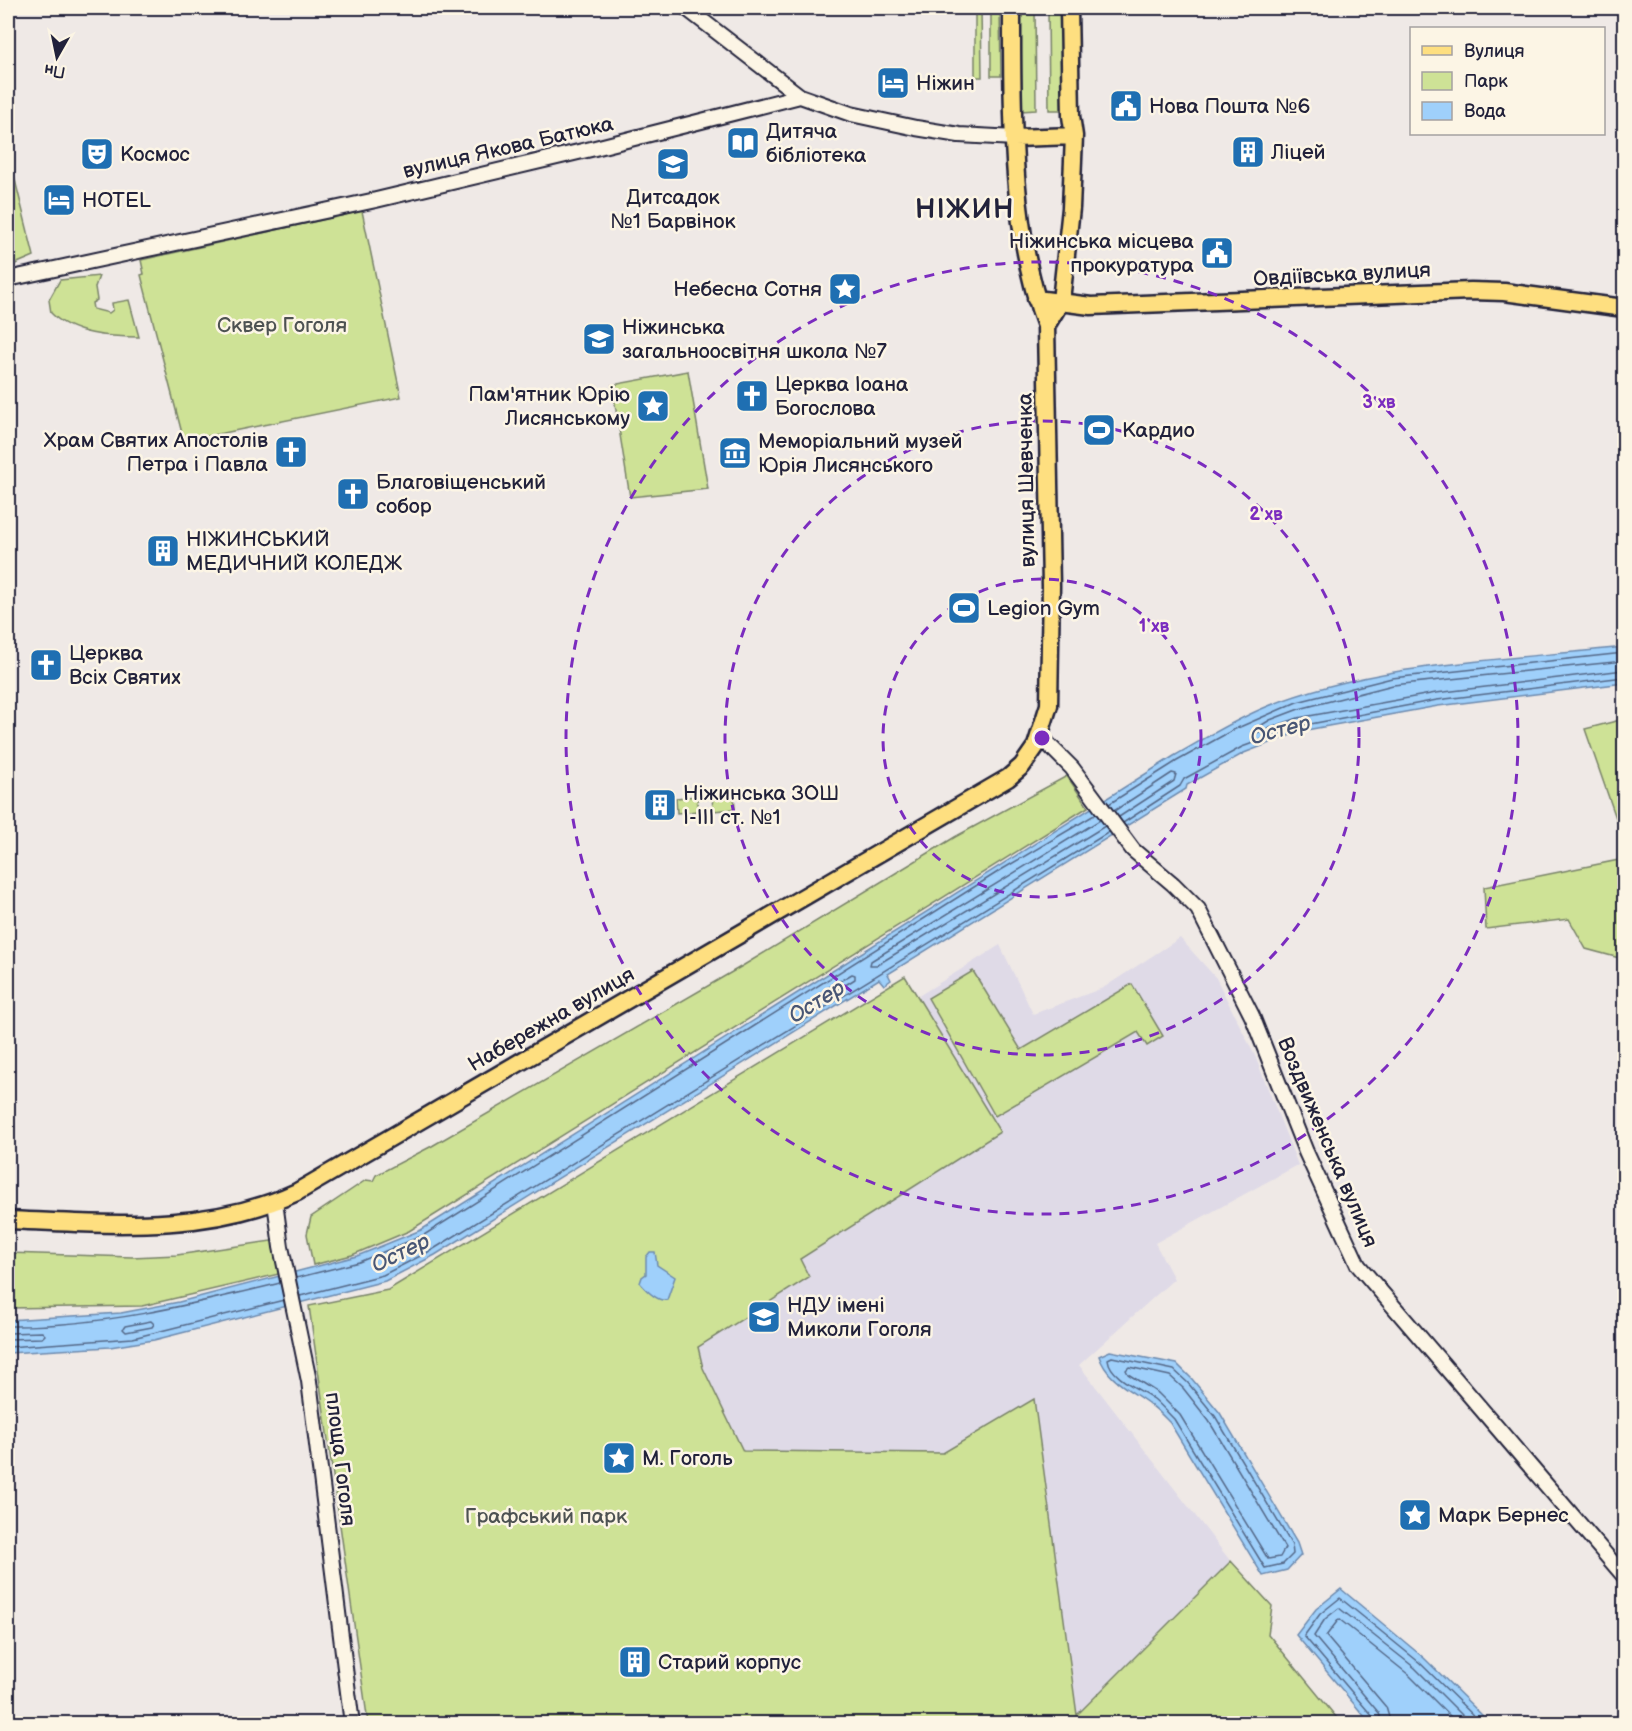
<svg xmlns="http://www.w3.org/2000/svg" width="1632" height="1731" font-family="'Balsamiq Sans',sans-serif">
	<rect width="100%" height="100%" fill="#efe9e6"/>
	<filter id="ink" filterUnits="userSpaceOnUse"><feTurbulence type="fractalNoise" baseFrequency=".0167" numOctaves="2"/><feDisplacementMap in="SourceGraphic" scale="12" xChannelSelector="R" yChannelSelector="G"/><feConvolveMatrix kernelMatrix="1 2 1 2 8 2 1 2 1" color-interpolation-filters="sRGB"/></filter>
	<g filter="url(#ink)">
		<!-- built -->
		<path fill="#dfdae7" d="M1180 938 1216 978 1255 1056 1298 1165 1155 1243 1174 1279 1079 1365 1272 1615 1218 1723H506L488 1577 912 1000 1000 945 1033 1014 1103 988Z"/>
		<!-- green -->
		<path fill="#cee296" stroke="#788268" stroke-width="1.5" d="M975 8H981L982 77H975Z
			M991 8H1000L1001 76H991Z
			M1020 8H1035L1036 110 1021 111Z
			M1048 8H1063L1064 110H1049Z
			M8 152 34 256 8 267Z
			M362 211 401 397 184 441 141 275 144 274 141 260Z
			M99 276 95 287 97 300 92 303 93 309 109 313 113 310 112 303 129 300 139 337C110 337 72 335 51 313L49 300 60 280Z
			M688 371 708 489 630 497 612 385Z
			M1624 719V841L1585 729Z
			M1067 776 1088 807 409 1231 352 1255 313 1265 307 1234 311 1217 366 1180 373 1181 376 1175 432 1146 744 965 955 837Z
			M734 793 735 809 713 811 712 795Z
			M697 796 698 811 677 813 676 798Z
			M1624 859 1623 959 1586 949 1569 919 1486 929 1484 887Z
			M973 971 1021 1050 1132 984 1163 1036 1147 1046 1138 1032 995 1116 928 998Z
			M905 976 1000 1132 800 1259 809 1277 698 1347 703 1368 743 1451 943 1453 1034 1399 1077 1715 1231 1561 1272 1606 1268 1634 1341 1723H368L309 1306 388 1290Z
			M278 1240 283 1273 142 1306 8 1308V1253L132 1257 177 1255Z"/>
		<!-- water -->
		<path fill="#9fd0fb" stroke="#6d8aae" stroke-width="1.5" d="M1624 647V683L1438 706 1301 731 1244 753 1187 785 1186 789 888 974 891 980 884 985 879 979 435 1255 385 1281 154 1340 110 1347 8 1353V1320L121 1313 179 1302 357 1256 421 1230 1174 756C1204 739 1234 720 1266 707 1376 662 1507 660 1624 647Z
			M650 1252H655L657 1265 675 1277 667 1300C657 1302 646 1290 640 1283L642 1277 646 1274V1257Z
			M1110 1351 1177 1364 1192 1379 1220 1413 1297 1543 1301 1555 1287 1570 1263 1576 1170 1423C1163 1416 1156 1408 1148 1403 1129 1389 1107 1380 1099 1356Z
			M1341 1589 1424 1658 1490 1723H1370L1296 1635 1316 1609Z"/>
		<g fill="none" stroke-linecap="round" stroke-linejoin="round">
			<!-- shore -->
			<path stroke="#546888" stroke-width="1.5" d="M1624 661 1393 685 1299 709 1270 720 1252 731 1256 733 1298 718 1436 693 1624 670
				M1109 804 1177 761 1233 730 1297 702 1392 678 1624 653
				M1114 811 1172 773 1176 774 1174 781 1119 817
				M1100 820 871 961 870 965H877L1105 826
				M1123 823 1180 786 1184 779 1242 747 1300 726 1437 700 1624 677
				M852 974 855 975V979L831 994 827 993 828 988Z
				M296 1278 359 1262 424 1235 1001 870 1096 814
				M300 1296 383 1275 432 1250 1109 832
				M151 1321 154 1324 152 1327 126 1332 123 1329 125 1326Z
				M8 1326C101 1327 190 1305 280 1283
				M8 1333 42 1332 45 1335 42 1338 8 1339
				M8 1347 133 1338 284 1300
				M1112 1357 1174 1370 1188 1383 1215 1416 1292 1545 1293 1554 1283 1564 1265 1568 1174 1419C1168 1413 1161 1405 1154 1399 1140 1389 1110 1378 1108 1359Z
				M1129 1367 1170 1376 1183 1388 1209 1421 1285 1548 1280 1557 1268 1559 1180 1415 1158 1393 1128 1374 1126 1370Z
				M1374 1724 1373 1717 1304 1636 1320 1614 1340 1598 1420 1663 1482 1724
				M1382 1724 1379 1713 1314 1636 1325 1619 1339 1608 1415 1668 1471 1724
				M1391 1724 1386 1707 1326 1636 1339 1619 1409 1675 1458 1724"/>
			<!-- minor casing -->
			<g stroke="#22223b" stroke-width="18">
				<path id="minor" d="M686 8 800 96
					M8 279 376 200 591 149 800 96 851 114 916 128 959 135 1015 138
					M1041 737 1072 768 1133 850 1173 884 1198 909 1252 1016 1306 1152 1358 1265 1624 1576
					M275 1202 281 1247 309 1381 352 1724"/>
			</g>
			<!-- major casing -->
			<g stroke="#22223b" stroke-width="21">
				<path id="major" d="M1015 138 1074 136
					M1036 299 1091 306 1471 291 1504 292 1624 308
					M1046 326 1061 301 1071 208 1074 136 1071 116 1069 8
					M8 1220C105 1224 206 1234 297 1192L1008 778 1022 766 1036 746 1049 705 1051 586 1046 326C1010 233 1012 107 1012 8"/>
			</g>
			<!-- minor -->
			<use href="#minor" stroke="#fcf5e5" stroke-width="14"/>
			<!-- major -->
			<use href="#major" stroke="#fedf80" stroke-width="16"/>
		</g>
	</g>
	<!-- distance rings -->
	<g fill="none" stroke="#7b2cbf" stroke-width="3" stroke-dasharray="10 8">
		<circle cx="1042" cy="738" r="159"/>
		<circle cx="1042" cy="738" r="317"/>
		<circle cx="1042" cy="738" r="476"/>
	</g>
	<!-- icons -->
	<defs>
		<g id="hotel-square" transform="scale(1.725)"><rect x="-9" y="-9" width="18" height="18" rx="4" fill="#1f6fb2" stroke="#fcf5e5"/><path d="M-6-4.5h1.5V1H6V5H4.5V3h-9V5H-6ZM-4 0a1.8 1.8 0 1 1 3.6 0ZM.5 0V-2.5h3Q6-2.5 6 0Z" fill="#fff"/></g>
		<g id="civic-square" transform="scale(1.725)"><rect x="-9" y="-9" width="18" height="18" rx="4" fill="#1f6fb2" stroke="#fcf5e5"/><path d="M-.6-6.5H3V-4.5H.6V-3L4-1V1h2V6H-6V1h2V-1L-.6-3ZM-1.2 2.5V6h2.4V2.5Z" fill="#fff"/></g>
		<g id="library-square" transform="scale(1.725)"><rect x="-9" y="-9" width="18" height="18" rx="4" fill="#1f6fb2" stroke="#fcf5e5"/><path d="M-6-4Q-3-5.5-.7-3.5V5Q-3 3-6 4ZM6-4Q3-5.5 .7-3.5V5Q3 3 6 4Z" fill="#fff"/></g>
		<g id="building-square" transform="scale(1.725)"><rect x="-9" y="-9" width="18" height="18" rx="4" fill="#1f6fb2" stroke="#fcf5e5"/><path d="M-4-6H4V6H1V3H-1V6H-4ZM-2.5-4.3h1.7v1.8h-1.7ZM.8-4.3h1.7v1.8H.8ZM-2.5-1h1.7V.8h-1.7ZM.8-1h1.7V.8H.8Z" fill="#fff"/></g>
		<g id="theatre-square" transform="scale(1.725)"><rect x="-9" y="-9" width="18" height="18" rx="4" fill="#1f6fb2" stroke="#fcf5e5"/><path d="M-5-5.5Q0-4 5-5.5V0Q5 5 0 6Q-5 5-5 0ZM-3.3-2.5H-1v1.5H-3.3ZM1-2.5H3.3v1.5H1ZM-2.8 1Q0 5.5 2.8 1Z" fill="#fff"/></g>
		<g id="school-square" transform="scale(1.725)"><rect x="-9" y="-9" width="18" height="18" rx="4" fill="#1f6fb2" stroke="#fcf5e5"/><path d="M0-5L7-2L0 1L-7-2ZM-4 1L0 2.5L4 1V4Q0 6-4 4Z" fill="#fff"/></g>
		<g id="sight-square" transform="scale(1.725)"><rect x="-9" y="-9" width="18" height="18" rx="4" fill="#1f6fb2" stroke="#fcf5e5"/><path d="M0-6L1.8-2.2L6-1.7L2.9 1.2L3.7 5.4L0 3.3L-3.7 5.4L-2.9 1.2L-6-1.7L-1.8-2.2Z" fill="#fff"/></g>
		<g id="church-square" transform="scale(1.725)"><rect x="-9" y="-9" width="18" height="18" rx="4" fill="#1f6fb2" stroke="#fcf5e5"/><path d="M-1.2-6h2.4v3.5h3.3v2.4h-3.3V6h-2.4V-.1h-3.3v-2.4h3.3Z" fill="#fff"/></g>
		<g id="stadium-square" transform="scale(1.725)"><rect x="-9" y="-9" width="18" height="18" rx="4" fill="#1f6fb2" stroke="#fcf5e5"/><path d="M0-5a6.5 5 0 1 0 0 10a6.5 5 0 1 0 0-10ZM-3.5-1.8h7v3.6h-7Z" fill="#fff"/></g>
		<g id="museum-square" transform="scale(1.725)"><rect x="-9" y="-9" width="18" height="18" rx="4" fill="#1f6fb2" stroke="#fcf5e5"/><path d="M0-6L6-3V-2H-6V-3ZM-5-1h2V3h-2ZM-1-1h2V3h-2ZM3-1h2V3H3ZM-6 4H6V6H-6Z" fill="#fff"/></g>
		<g id="university-square" transform="scale(1.725)"><rect x="-9" y="-9" width="18" height="18" rx="4" fill="#1f6fb2" stroke="#fcf5e5"/><path d="M0-5L7-2L0 1L-7-2ZM-4 1L0 2.5L4 1V4Q0 6-4 4Z" fill="#fff"/></g>
	</defs>
	<g fill-rule="evenodd">
		<use href="#hotel-square" x="893" y="83"/>
		<use href="#civic-square" x="1126" y="106"/>
		<use href="#library-square" x="743" y="143"/>
		<use href="#building-square" x="1248" y="152"/>
		<use href="#theatre-square" x="97" y="154"/>
		<use href="#school-square" x="673" y="164"/>
		<use href="#hotel-square" x="59" y="200"/>
		<use href="#civic-square" x="1217" y="253"/>
		<use href="#sight-square" x="845" y="289"/>
		<use href="#school-square" x="599" y="339"/>
		<use href="#church-square" x="752" y="396"/>
		<use href="#sight-square" x="653" y="406"/>
		<use href="#stadium-square" x="1099" y="430"/>
		<use href="#church-square" x="291" y="452"/>
		<use href="#museum-square" x="735" y="453"/>
		<use href="#church-square" x="353" y="494"/>
		<use href="#building-square" x="163" y="551"/>
		<use href="#stadium-square" x="964" y="608"/>
		<use href="#church-square" x="46" y="665"/>
		<use href="#building-square" x="660" y="805"/>
		<use href="#university-square" x="764" y="1317"/>
		<use href="#sight-square" x="619" y="1458"/>
		<use href="#sight-square" x="1415" y="1515"/>
		<use href="#building-square" x="635" y="1662"/>
	</g>
	<g text-anchor="middle" stroke-width="5" stroke-linejoin="round" paint-order="stroke">
		<!-- poi labels -->
		<g font-size="21" fill="#22223b" stroke="#fcf5e5" text-anchor="start">
			<text x="916" y="90">Ніжин</text>
			<text x="1149" y="113">Нова Пошта №6</text>
			<text x="766" y="138">Дитяча<tspan x="766" dy="24">бібліотека</tspan></text>
			<text x="1271" y="159">Ліцей</text>
			<text x="120" y="161">Космос</text>
			<text x="673" y="204" text-anchor="middle">Дитсадок<tspan x="673" dy="24">№1 Барвінок</tspan></text>
			<text x="82" y="207">HOTEL</text>
			<text x="1194" y="248" text-anchor="end">Ніжинська місцева<tspan x="1194" dy="24">прокуратура</tspan></text>
			<text x="822" y="296" text-anchor="end">Небесна Сотня</text>
			<text x="622" y="334">Ніжинська<tspan x="622" dy="24">загальноосвітня школа №7</tspan></text>
			<text x="775" y="391">Церква Іоана<tspan x="775" dy="24">Богослова</tspan></text>
			<text x="630" y="401" text-anchor="end">Пам'ятник Юрію<tspan x="630" dy="24">Лисянському</tspan></text>
			<text x="1122" y="437">Кардио</text>
			<text x="268" y="447" text-anchor="end">Храм Святих Апостолів<tspan x="268" dy="24">Петра і Павла</tspan></text>
			<text x="758" y="448">Меморіальний музей<tspan x="758" dy="24">Юрія Лисянського</tspan></text>
			<text x="376" y="489">Благовіщенський<tspan x="376" dy="24">собор</tspan></text>
			<text x="186" y="546">НІЖИНСЬКИЙ<tspan x="186" dy="24">МЕДИЧНИЙ КОЛЕДЖ</tspan></text>
			<text x="987" y="615">Legion Gym</text>
			<text x="69" y="660">Церква<tspan x="69" dy="24">Всіх Святих</tspan></text>
			<text x="683" y="800">Ніжинська ЗОШ<tspan x="683" dy="24">І-ІІІ ст. №1</tspan></text>
			<text x="787" y="1312">НДУ імені<tspan x="787" dy="24">Миколи Гоголя</tspan></text>
			<text x="642" y="1465">М. Гоголь</text>
			<text x="1438" y="1522">Марк Бернес</text>
			<text x="658" y="1669">Старий корпус</text>
		</g>
		<!-- street labels -->
		<g font-size="21" fill="#22223b" stroke="#fcf5e5">
			<text transform="translate(508 147) rotate(-13)" y="7">вулиця Якова Батюка</text>
			<text transform="translate(1342 274) rotate(-3)" y="7">Овдіївська вулиця</text>
			<text transform="translate(1026 480) rotate(-91)" y="7">вулиця Шевченка</text>
			<text transform="translate(551 1019) rotate(-30)" y="7">Набережна вулиця</text>
			<text transform="translate(1328 1142) rotate(67)" y="7">Воздвиженська вулиця</text>
			<text transform="translate(341 1459) rotate(83)" y="7">площа Гоголя</text>
		</g>
		<!-- park labels -->
		<g font-size="21" fill="#4d5252" stroke="#fcf5e5">
			<text x="282" y="332">Сквер Гоголя</text>
			<text x="546" y="1523">Графський парк</text>
		</g>
		<!-- water labels -->
		<g font-size="22" font-style="italic" fill="#485675" stroke="#fcf5e5">
			<text transform="translate(1280 729) rotate(-15)" y="8">Остер</text>
			<text transform="translate(816 1001) rotate(-32)" y="8">Остер</text>
			<text transform="translate(400 1252) rotate(-26)" y="8">Остер</text>
		</g>
		<!-- district labels -->
		<g font-size="27" font-weight="bold" letter-spacing="1.5" fill="#22223b" stroke="#fcf5e5">
			<text x="965" y="218">НІЖИН</text>
		</g>
	</g>
	<circle cx="1042" cy="738" r="9" fill="#7b2cbf" stroke="#fcf5e5" stroke-width="3"/>
	<g font-size="18" text-anchor="middle" font-weight="bold" fill="#7b2cbf" stroke="#fcf5e5" stroke-width="5" stroke-linejoin="round" paint-order="stroke">
		<text x="1379" y="408">3 хв</text>
		<text x="1266" y="520">2 хв</text>
		<text x="1154" y="632">1 хв</text>
	</g>
	<!-- margin -->
	<rect width="1632" height="1731" fill="none" stroke="#fcf5e5" stroke-width="30"/>
	<rect x="15" y="15" width="1602" height="1701" fill="none" stroke="#22223b" stroke-width="2" filter="url(#ink)"/>
	<!-- legend -->
	<rect x="1410" y="27" width="195" height="108" fill="#fcf5e5" stroke="#a5a1a1" stroke-width="1.5"/>
	<rect x="1422" y="46" width="30" height="9" fill="#fedf80" stroke="#a5a1a1" stroke-width="1.5"/>
	<text x="1464" y="57" font-size="18" fill="#22223b">Вулиця</text>
	<rect x="1422" y="72" width="30" height="18" fill="#cee296" stroke="#a5a1a1" stroke-width="1.5"/>
	<text x="1464" y="87" font-size="18" fill="#22223b">Парк</text>
	<rect x="1422" y="102" width="30" height="18" fill="#9fd0fb" stroke="#a5a1a1" stroke-width="1.5"/>
	<text x="1464" y="117" font-size="18" fill="#22223b">Вода</text>
	<!-- north arrow -->
	<g transform="translate(57 57) rotate(189)" stroke="#fcf5e5" stroke-width="4.5" paint-order="stroke">
	<path d="M0-4.5L10 22L0 15L-10 22Z" fill="#22223b"/>
	<text y="-9" font-size="16" font-weight="bold" text-anchor="middle" fill="#22223b">Пн</text>
	</g>
</svg>
